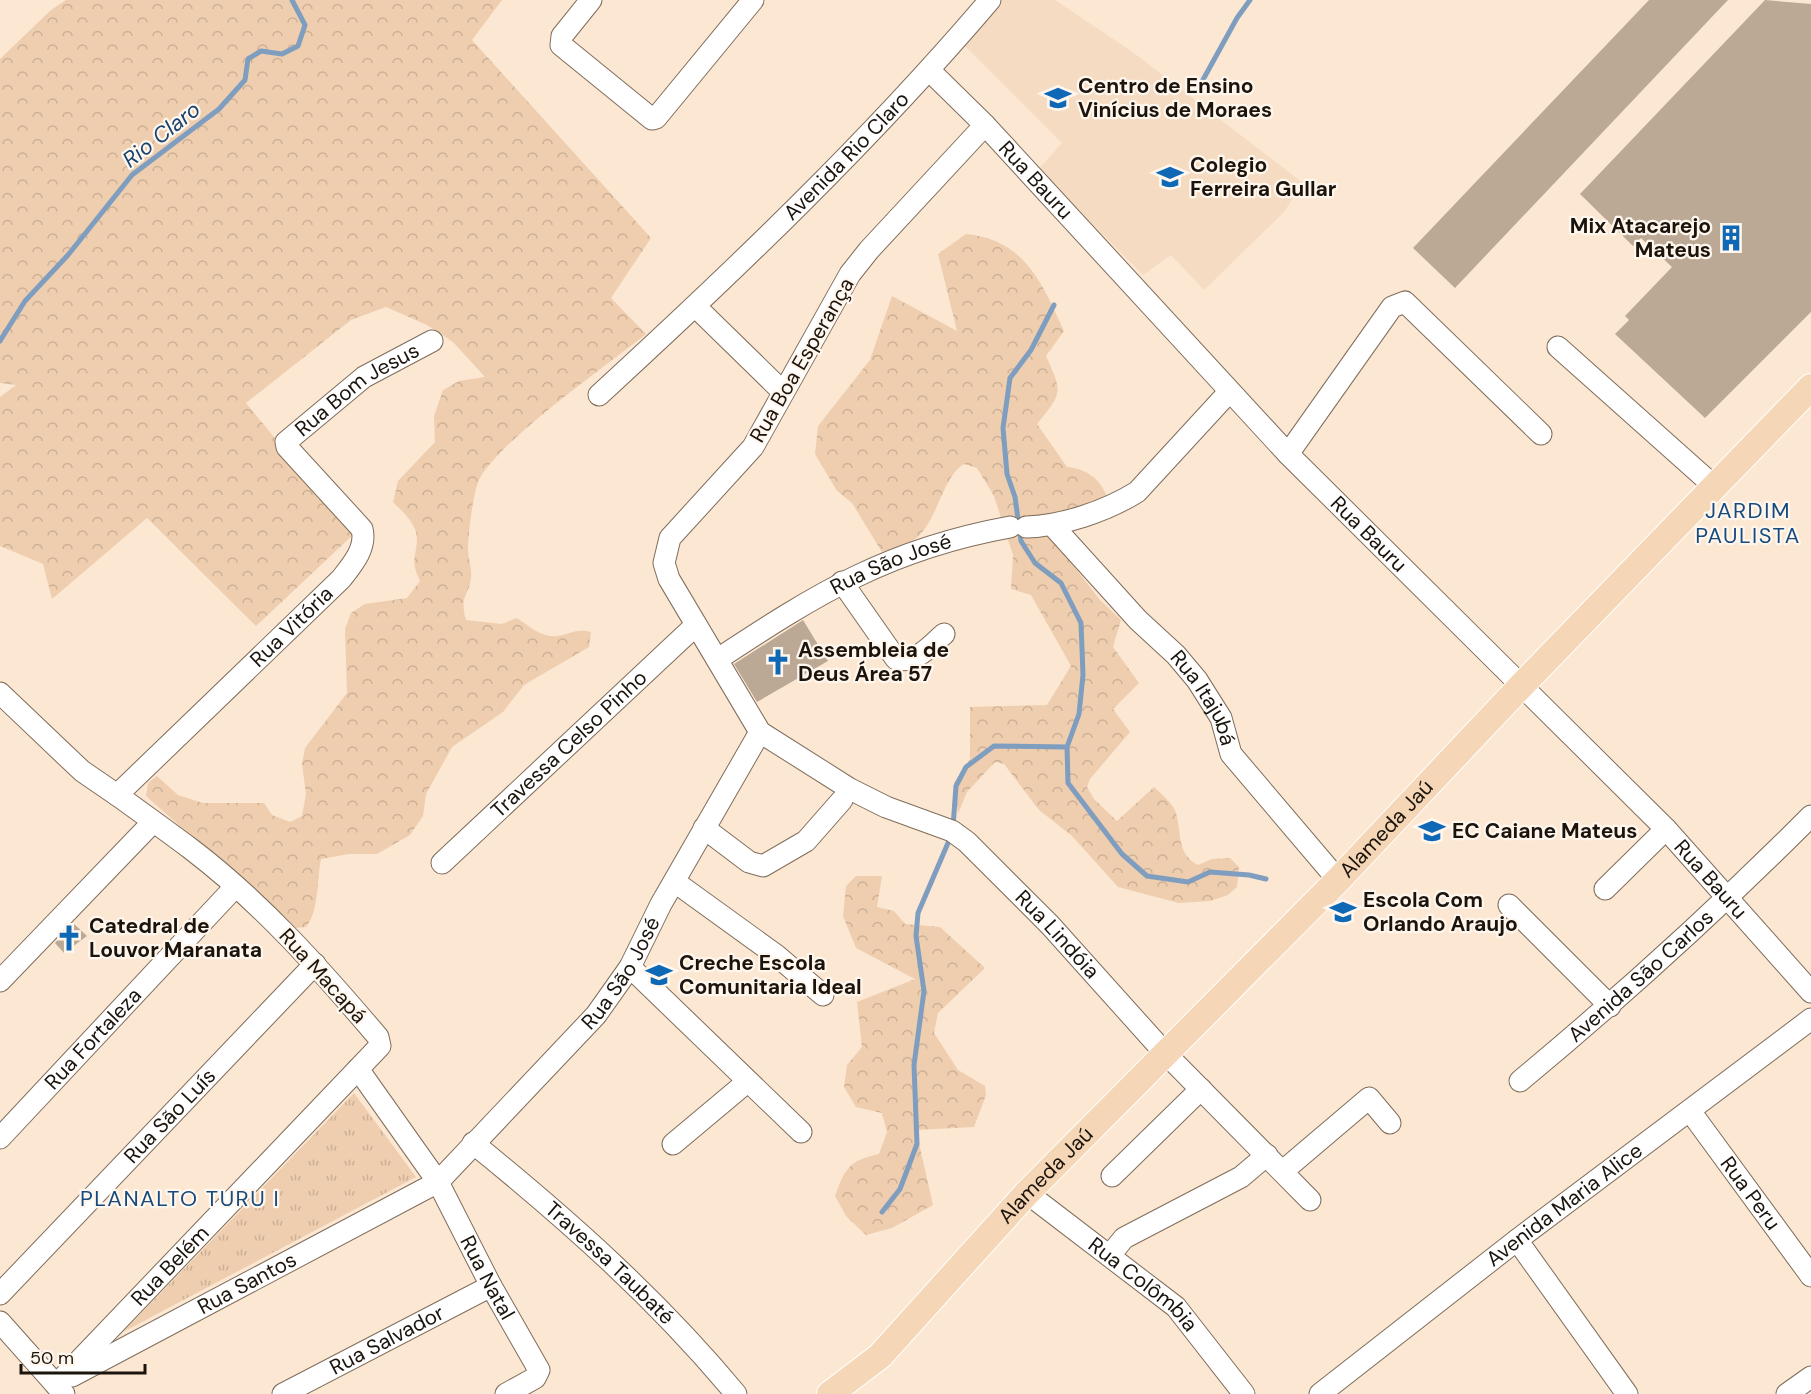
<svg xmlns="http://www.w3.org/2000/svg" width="1811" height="1394" font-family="'DM Sans',sans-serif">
	<defs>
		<pattern id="forest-crowns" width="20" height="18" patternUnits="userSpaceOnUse" patternTransform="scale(1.5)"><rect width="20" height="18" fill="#eeceaf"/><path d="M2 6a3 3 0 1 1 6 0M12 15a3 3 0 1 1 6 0" fill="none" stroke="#ccb095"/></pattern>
		<pattern id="park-tufts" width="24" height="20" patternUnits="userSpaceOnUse" patternTransform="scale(1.5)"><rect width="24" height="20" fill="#eeceaf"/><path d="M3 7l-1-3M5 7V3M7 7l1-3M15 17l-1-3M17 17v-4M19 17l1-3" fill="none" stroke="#ccb095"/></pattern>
	</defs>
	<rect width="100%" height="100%" fill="#fce7d3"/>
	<!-- built -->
	<path fill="#f5dbc1" d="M998 0H1055L1134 53 1303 183 1284 212 1204 290 1171 255 1143 275 1038 170 1062 143 962 43Z"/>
	<!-- forest -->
	<path fill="url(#forest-crowns)" d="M66 0H502L472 40 651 238 611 298 646 334C609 364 494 444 478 482 473 496 468 534 468 549 468 558 472 568 471 577 469 597 459 595 466 620L502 624 517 618C529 626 542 638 557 636 571 634 577 628 591 632L589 647 524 685 503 712 452 747 426 794 423 816 410 835 377 854H349L321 859C317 879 319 912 306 927L295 928 146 796 148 783 157 776 178 795 203 803H264L272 815 290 822 302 816 306 794 302 764 305 748 347 693 345 629 351 613 365 604 407 598 420 581C410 560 416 559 417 539 417 524 403 512 393 502L398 481 435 442 434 416 443 390 459 381 485 377 453 342 427 325 386 307 351 320 246 403 354 534 256 626 147 518 52 599 43 564 0 546V397L16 385 0 383V59L51 10Z
		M966 234C1025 240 1042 283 1064 331L1046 356C1063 393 1062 393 1037 424L1067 467C1086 469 1100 478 1107 497L1060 513 1053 539 1100 600 1121 620 1113 647 1139 683 1113 709 1130 732 1090 779 1087 787 1094 799 1117 821 1154 787C1161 794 1173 803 1176 813 1182 834 1176 853 1198 865L1212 859 1230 858 1239 867 1237 887 1228 895 1210 901 1179 903 1118 887 1072 836 1039 810 1004 764 995 762 967 792 958 814 954 783 970 759V707L1047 705 1071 666 1031 595 1011 589 1013 555 994 496 977 468 964 464C939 480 938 528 909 543 901 547 891 549 882 552L852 503 837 491 815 454 818 426 870 360 892 296 957 331 938 254Z
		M856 876H882L877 907 894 911 905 924 940 927 985 968 938 1013 934 1033 958 1070 985 1086 986 1095 974 1127 916 1130 933 1205 892 1228 866 1235 846 1216 835 1196C845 1168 850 1160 879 1154L887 1132 882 1113 856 1107 844 1087 847 1065 862 1047 857 1002 915 979 856 948 843 916 846 886Z"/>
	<!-- park -->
	<path fill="url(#park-tufts)" d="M354 1093 416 1177 123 1332Z"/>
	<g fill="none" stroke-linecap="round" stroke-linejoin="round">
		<!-- stream -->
		<path stroke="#7e9dbf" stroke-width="5" d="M1199 87 1237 18 1250 0
			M1054 305 1031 350 1010 378 1003 428 1007 474 1015 497 1021 541 1035 563 1061 583 1081 623 1083 675 1079 714 1067 747 1068 783 1122 854 1147 876 1188 882 1210 872 1249 875 1266 879
			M0 341 25 301 68 255 132 175 219 109 245 80 248 59 261 51 282 54 298 46 305 25 292 0
			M953 827 956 786 966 767 994 746 1067 747
			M882 1212 900 1189 917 1144 914 1065 924 991 916 936 918 913 951 836"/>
	</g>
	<!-- building -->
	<path fill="#bca995" d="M1649 0H1728L1455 288 1413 248Z
		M1765 0 1811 4V312L1705 418 1615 334 1629 320 1625 316 1672 267 1641 238 1633 246 1580 194Z
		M803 620 828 661 757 702 734 664Z
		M73 923 87 936 64 953 55 943Z"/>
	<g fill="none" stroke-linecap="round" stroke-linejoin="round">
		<!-- minor casing -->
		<g stroke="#7f6d5b" stroke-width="23">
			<g id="minor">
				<path d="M591 0 562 36 561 45 652 119 656 118 753 0"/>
				<path id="s1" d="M930 71 985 125 1288 454 1666 829 1811 992"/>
				<path id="s2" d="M985 125 869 250 850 274 753 447 670 538 664 563 669 579 760 732 850 789 886 807 952 831 967 842 1050 925 1164 1052 1310 1200"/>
				<path d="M696 307 783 392"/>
				<path d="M1558 347 1715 487"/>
				<path id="s3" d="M599 395C735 270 870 141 990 0"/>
				<path d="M1288 454 1392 307 1405 302 1541 434"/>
				<path id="s4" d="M1053 526 1138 620 1176 655 1197 680 1221 718 1231 754 1338 880"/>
				<path d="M1026 527C1063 526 1106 511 1137 492L1229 392"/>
				<path d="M842 582 896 659C916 664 930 646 944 634"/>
				<path id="s5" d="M718 659C818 593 889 549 1010 527"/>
				<path d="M0 693 82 771 117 795"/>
				<path d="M704 828 749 862 763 866 806 841 842 800"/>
				<path id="s6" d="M442 863 696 625"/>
				<path d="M675 882 776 955 823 995"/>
				<path d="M1605 889 1666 829"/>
				<path d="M1509 905 1610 1006"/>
				<path d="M630 967 801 1132"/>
				<path d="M0 981 153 822"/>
				<path id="s7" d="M358 1069 438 1182 491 1286 539 1370 535 1378 506 1394"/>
				<path id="s8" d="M1520 1081C1621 997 1718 909 1811 816"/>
				<path id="s9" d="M1690 1111 1811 1276"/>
				<path id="s10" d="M0 1138 235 887"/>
				<path id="s11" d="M473 1143C568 1220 658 1300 736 1394"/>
				<path d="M673 1144 747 1082"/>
				<path d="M1283 1171 1369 1098 1390 1123"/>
				<path d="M1112 1176 1201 1089"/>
				<path id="s12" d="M1027 1193 1176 1307 1244 1394"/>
				<path d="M1517 1240 1627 1394"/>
				<path d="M1110 1255 1124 1238 1241 1177 1267 1155"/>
				<path id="s13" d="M0 1294 315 964"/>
				<path d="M0 1322 64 1394"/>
				<path id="s14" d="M72 1376 438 1182 596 1015 630 967 661 904 760 732"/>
				<path id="s15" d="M56 1385 380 1046 378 1037C321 970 262 903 191 849 167 831 142 813 117 795L341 579C352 565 367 548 362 529L287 447 286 442 364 377 432 341"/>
				<path id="s16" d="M283 1394 491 1286"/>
				<path id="s17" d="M1320 1394 1517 1240 1811 1019"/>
				<path d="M1787 1394 1811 1377"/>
			</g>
		</g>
		<!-- major casing -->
		<g stroke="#fff" stroke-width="28">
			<g id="major">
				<path id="s18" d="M830 1394 880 1356 1027 1193 1338 880 1521 686 1811 387"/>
			</g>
		</g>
		<!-- minor -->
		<use href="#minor" stroke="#fff" stroke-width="21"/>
		<!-- major -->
		<use href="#major" stroke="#f5d6b6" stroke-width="26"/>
	</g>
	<!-- icons -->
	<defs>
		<g id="school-bare" transform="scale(2.07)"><path d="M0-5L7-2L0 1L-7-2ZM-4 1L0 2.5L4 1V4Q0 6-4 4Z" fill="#0e68b5" stroke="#fff7ee" stroke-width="2.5" paint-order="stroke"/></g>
		<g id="building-bare" transform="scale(2.07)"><path d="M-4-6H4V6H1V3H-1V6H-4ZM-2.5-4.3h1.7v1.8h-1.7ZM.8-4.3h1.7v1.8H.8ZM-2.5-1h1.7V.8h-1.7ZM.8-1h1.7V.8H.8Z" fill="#0e68b5" stroke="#fff7ee" stroke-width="2.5" paint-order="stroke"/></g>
		<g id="church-bare" transform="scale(2.07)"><path d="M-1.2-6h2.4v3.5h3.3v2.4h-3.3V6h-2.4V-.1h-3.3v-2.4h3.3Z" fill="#0e68b5" stroke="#fff7ee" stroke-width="2.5" paint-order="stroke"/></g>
	</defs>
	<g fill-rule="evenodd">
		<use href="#school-bare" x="1058" y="98"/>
		<use href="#school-bare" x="1170" y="177"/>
		<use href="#building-bare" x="1731" y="238"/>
		<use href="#church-bare" x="778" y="662"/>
		<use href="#school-bare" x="1432" y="831"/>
		<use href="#school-bare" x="1343" y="912"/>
		<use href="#church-bare" x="69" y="938"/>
		<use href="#school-bare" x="659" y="975"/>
	</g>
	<g text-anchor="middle" stroke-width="4.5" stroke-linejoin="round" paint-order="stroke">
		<!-- poi labels -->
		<g font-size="21" font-weight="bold" fill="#1b140d" stroke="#fff7ee" text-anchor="start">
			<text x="1078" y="93">Centro de Ensino<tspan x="1078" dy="24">Vinícius de Moraes</tspan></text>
			<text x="1190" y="172">Colegio<tspan x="1190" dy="24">Ferreira Gullar</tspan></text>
			<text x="1711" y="233" text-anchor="end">Mix Atacarejo<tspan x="1711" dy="24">Mateus</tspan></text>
			<text x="798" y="657">Assembleia de<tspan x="798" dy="24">Deus Área 57</tspan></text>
			<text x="1452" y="838">EC Caiane Mateus</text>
			<text x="1363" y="907">Escola Com<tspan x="1363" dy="24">Orlando Araujo</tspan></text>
			<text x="89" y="933">Catedral de<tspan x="89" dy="24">Louvor Maranata</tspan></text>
			<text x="679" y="970">Creche Escola<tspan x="679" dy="24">Comunitaria Ideal</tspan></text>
		</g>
		<!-- street labels -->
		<g font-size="21" fill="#1b140d" stroke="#fff7ee">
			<text dy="7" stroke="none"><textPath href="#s3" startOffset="344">Avenida Rio Claro</textPath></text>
			<text dy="7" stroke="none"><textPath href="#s1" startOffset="152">Rua Bauru</textPath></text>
			<text transform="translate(802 360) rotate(-60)" y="7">Rua Boa Esperança</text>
			<text dy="7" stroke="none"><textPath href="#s15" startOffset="1408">Rua Bom Jesus</textPath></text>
			<text dy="7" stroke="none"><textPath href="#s1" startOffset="638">Rua Bauru</textPath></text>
			<text dy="7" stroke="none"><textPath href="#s5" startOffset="198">Rua São José</textPath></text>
			<text dy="7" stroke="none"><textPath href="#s15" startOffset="1078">Rua Vitória</textPath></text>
			<text dy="7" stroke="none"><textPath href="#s4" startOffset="230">Rua Itajubá</textPath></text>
			<text dy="7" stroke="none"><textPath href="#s6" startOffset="174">Travessa Celso Pinho</textPath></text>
			<text dy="7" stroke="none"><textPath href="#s18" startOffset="794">Alameda Jaú</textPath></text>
			<text dy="7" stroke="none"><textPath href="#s1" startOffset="1124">Rua Bauru</textPath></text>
			<text dy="7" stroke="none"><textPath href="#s2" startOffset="1108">Rua Lindóia</textPath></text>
			<text dy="7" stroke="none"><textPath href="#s14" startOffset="693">Rua São José</textPath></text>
			<text transform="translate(323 976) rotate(48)" y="7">Rua Macapá</text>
			<text dy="7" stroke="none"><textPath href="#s8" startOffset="160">Avenida São Carlos</textPath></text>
			<text dy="7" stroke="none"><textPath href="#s10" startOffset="136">Rua Fortaleza</textPath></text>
			<text dy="7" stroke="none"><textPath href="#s13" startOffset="246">Rua São Luís</textPath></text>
			<text dy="7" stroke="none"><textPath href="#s18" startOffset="308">Alameda Jaú</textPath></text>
			<text dy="7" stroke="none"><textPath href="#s9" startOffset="102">Rua Peru</textPath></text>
			<text dy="7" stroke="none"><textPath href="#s17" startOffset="309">Avenida Maria Alice</textPath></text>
			<text dy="7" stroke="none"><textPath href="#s11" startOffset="182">Travessa Taubaté</textPath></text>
			<text dy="7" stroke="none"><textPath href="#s15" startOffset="165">Rua Belém</textPath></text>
			<text dy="7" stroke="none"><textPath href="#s7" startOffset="246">Rua Natal</textPath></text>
			<text dy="7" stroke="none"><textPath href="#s14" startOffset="198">Rua Santos</textPath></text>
			<text dy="7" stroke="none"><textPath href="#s12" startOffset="148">Rua Colômbia</textPath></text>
			<text dy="7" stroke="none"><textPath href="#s16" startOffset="117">Rua Salvador</textPath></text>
		</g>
		<!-- water labels -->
		<g font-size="22" font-style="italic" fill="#164370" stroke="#fff7ee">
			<text transform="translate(161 134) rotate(-38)" y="8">Rio Claro</text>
		</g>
		<!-- neighbourhood labels -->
		<g font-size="22" letter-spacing="1.5" fill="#174a7d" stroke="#fff7ee">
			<text x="1748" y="518">JARDIM<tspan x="1748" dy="25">PAULISTA</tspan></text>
			<text x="180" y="1206">PLANALTO TURU I</text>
		</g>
	</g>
	<!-- scale -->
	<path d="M21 1364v9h124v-9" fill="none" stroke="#1b140d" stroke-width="3"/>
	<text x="30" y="1364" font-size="18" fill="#1b140d" stroke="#fff7ee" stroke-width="4.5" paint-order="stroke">50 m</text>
</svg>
